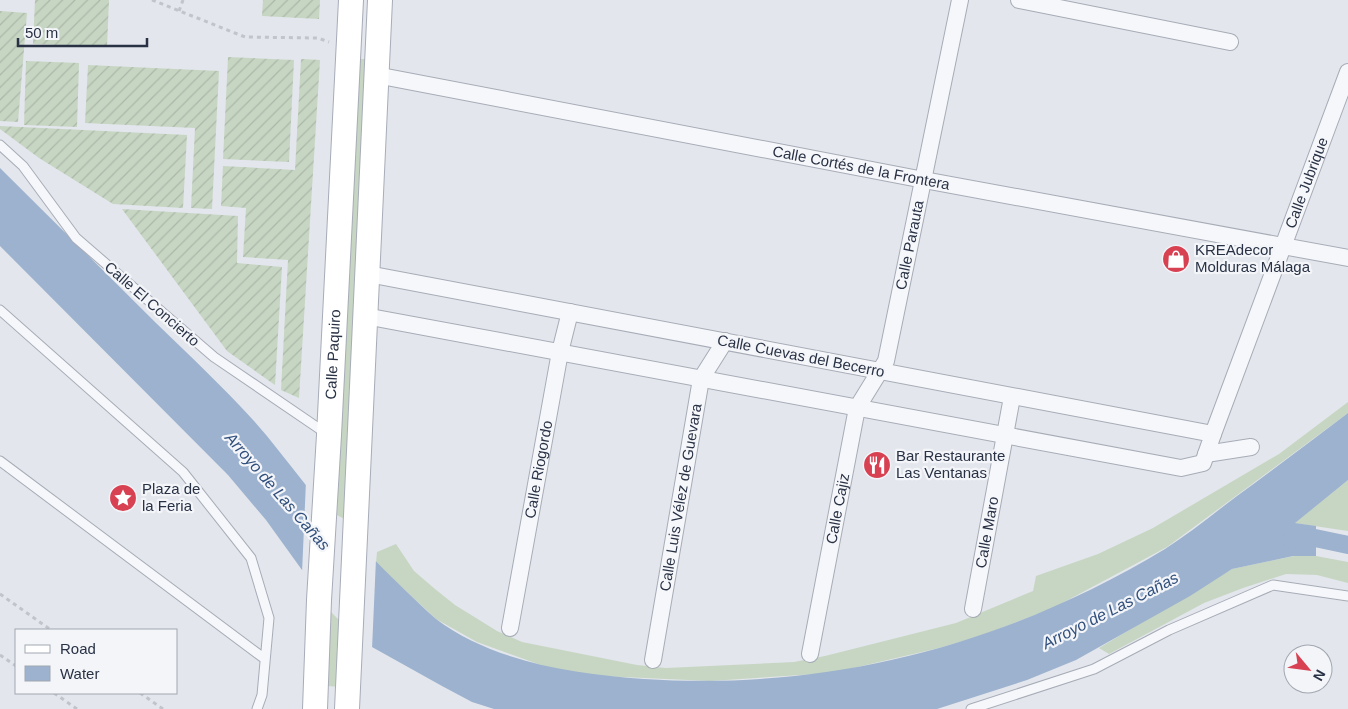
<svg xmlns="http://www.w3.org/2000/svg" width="1348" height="709" font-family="Arial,sans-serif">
	<defs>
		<pattern id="garden-furrows" width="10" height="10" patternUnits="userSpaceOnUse" patternTransform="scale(1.25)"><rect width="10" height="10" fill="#c7d6c3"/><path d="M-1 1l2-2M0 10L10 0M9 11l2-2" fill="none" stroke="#abb8a9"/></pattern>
	</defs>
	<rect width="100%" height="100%" fill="#e3e6ec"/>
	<!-- grass -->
	<path fill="#c7d6c3" d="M357 59H369L346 520 337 515Z
		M1348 402V413L1167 547 1053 608 980 636 939 648 832 673 710 681 600 676 549 668 477 642 436 619 376 563 377 552 396 544 414 571 435 589 455 605 497 631 522 642 637 665 666 668 794 662 825 656 956 623 1033 591 1036 576 1098 554 1153 528 1279 454Z
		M1348 480V531L1294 523Z
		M1294 556H1316L1348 562V583L1317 575 1286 574 1243 588 1204 603 1109 654 1099 648 1232 569Z
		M331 612 343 624 340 687 328 686Z"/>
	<!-- garden -->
	<path fill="url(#garden-furrows)" d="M35 0H109L107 47 33 44Z
		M263 0H320L319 19 262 16Z
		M0 11 27 13 18 122 0 121Z
		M228 57 294 60 289 162 223 159Z
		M301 59 320 60 299 398 281 390 288 260 243 257 246 208 221 206 223 166 295 170Z
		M26 61 79 63 77 127 24 125Z
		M88 65 219 71 212 209 191 208 195 128 85 123Z
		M0 126 187 135 183 208 113 204 39 158 0 129Z
		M122 209 238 216 237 263 282 267 275 385 227 351Z"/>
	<!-- water -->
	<path fill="#9cb2ce" d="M0 168C52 220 104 271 156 323 189 355 223 387 254 421 272 441 288 463 305 484 337 521 370 557 406 591 416 600 425 610 436 619 493 662 574 674 644 679 830 691 1006 645 1165 549 1190 533 1213 514 1237 496 1274 469 1311 441 1348 413V480L1295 523 1316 526V556H1293L1232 569 1190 596 1076 660 1027 680 937 709H494L472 702 442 686 372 647 302 570 266 520 228 475 0 246Z"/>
	<!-- pier -->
	<path fill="#e3e6ec" d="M306 481 376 559 372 649 302 573Z"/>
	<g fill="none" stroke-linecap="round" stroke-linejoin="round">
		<!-- canal -->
		<path stroke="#9cb2ce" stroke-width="18" d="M1291 539 1315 538 1348 545"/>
		<!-- lane casing -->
		<g stroke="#a7acb7" stroke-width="11">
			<path id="lane" d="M0 145 23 166 76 238 214 357 327 434
				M0 310 183 472 251 558 269 618 262 695 257 709
				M0 461 265 659
				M971 709 1094 669 1169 630 1273 585 1348 596"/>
		</g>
		<!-- street casing -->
		<g stroke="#a7acb7" stroke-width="18">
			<g id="street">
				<path d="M1019 0 1230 42"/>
				<path id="s1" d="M376 75 924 180 1348 258"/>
				<path d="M365 316 1181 468 1203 463 1213 434 368 274"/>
				<path id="s2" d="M1213 434 1348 72"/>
				<path d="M1206 454 1251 447"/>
				<path id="s3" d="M973 609 1012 397"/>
				<path id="s4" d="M510 628 560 352 570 312"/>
				<path id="s5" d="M810 654 857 408 886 361 960 0"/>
				<path id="s6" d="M653 660 701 379 725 341"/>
			</g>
		</g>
		<!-- secondary casing -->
		<g stroke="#a7acb7" stroke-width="26">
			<g id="secondary">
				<path id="s7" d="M315 709 319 600 329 435 351 0"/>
				<path d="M347 709 380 0"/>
			</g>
		</g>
		<!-- path -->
		<path stroke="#c1c4cb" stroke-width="3" stroke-dasharray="4 4" stroke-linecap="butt" d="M152 0 245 37 318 38 329 42
			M179 11 183 0
			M0 594 51 630
			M0 655 16 666
			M54 693 77 709
			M140 693 163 709"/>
		<!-- lane -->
		<use href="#lane" stroke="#f6f7fa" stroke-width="9"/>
		<!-- street -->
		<use href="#street" stroke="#f6f7fa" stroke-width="16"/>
		<!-- secondary -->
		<use href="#secondary" stroke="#fff" stroke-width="24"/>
	</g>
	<!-- icons -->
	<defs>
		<g id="shop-disc" transform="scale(1.4375)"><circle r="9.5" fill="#d74152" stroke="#f3f5f9"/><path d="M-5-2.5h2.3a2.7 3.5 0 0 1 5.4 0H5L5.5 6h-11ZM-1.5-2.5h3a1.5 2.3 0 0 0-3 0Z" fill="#fff"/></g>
		<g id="restaurant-disc" transform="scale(1.4375)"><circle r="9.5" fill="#d74152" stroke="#f3f5f9"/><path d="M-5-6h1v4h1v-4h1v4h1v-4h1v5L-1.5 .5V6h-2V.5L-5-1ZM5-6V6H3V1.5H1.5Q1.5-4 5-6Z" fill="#fff"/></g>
		<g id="sight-disc" transform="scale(1.4375)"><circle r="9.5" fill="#d74152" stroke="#f3f5f9"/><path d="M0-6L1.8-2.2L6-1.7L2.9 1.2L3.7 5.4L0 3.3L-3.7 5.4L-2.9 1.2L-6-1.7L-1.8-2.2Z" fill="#fff"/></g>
	</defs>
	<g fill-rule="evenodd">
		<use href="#shop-disc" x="1176" y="259"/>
		<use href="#restaurant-disc" x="877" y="465"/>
		<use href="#sight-disc" x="123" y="498"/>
	</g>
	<g text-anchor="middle" stroke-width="4.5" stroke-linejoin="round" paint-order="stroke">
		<!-- street labels -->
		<g font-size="15" fill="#293245" stroke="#f3f5f9">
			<text dy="5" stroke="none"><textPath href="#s1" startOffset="494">Calle Cortés de la Frontera</textPath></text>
			<text dy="5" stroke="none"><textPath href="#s2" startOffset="268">Calle Jubrique</textPath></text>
			<text dy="5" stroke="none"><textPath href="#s5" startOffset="424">Calle Parauta</textPath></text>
			<text transform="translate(152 304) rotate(41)" y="5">Calle El Concierto</text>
			<text dy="5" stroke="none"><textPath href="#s7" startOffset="355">Calle Paquiro</textPath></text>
			<text transform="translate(801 356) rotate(11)" y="5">Calle Cuevas del Becerro</text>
			<text dy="5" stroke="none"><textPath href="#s4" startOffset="161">Calle Riogordo</textPath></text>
			<text dy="5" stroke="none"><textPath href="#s6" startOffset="165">Calle Luis Vélez de Guevara</textPath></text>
			<text dy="5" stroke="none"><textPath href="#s5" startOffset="148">Calle Cajiz</textPath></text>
			<text dy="5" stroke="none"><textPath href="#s3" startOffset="78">Calle Maro</textPath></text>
		</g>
		<!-- poi labels -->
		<g font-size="15" fill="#293245" stroke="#f3f5f9" text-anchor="start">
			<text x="1195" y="255">KREAdecor<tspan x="1195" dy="17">Molduras Málaga</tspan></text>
			<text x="896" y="461">Bar Restaurante<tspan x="896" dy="17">Las Ventanas</tspan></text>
			<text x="142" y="494">Plaza de<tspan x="142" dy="17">la Feria</tspan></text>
		</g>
		<!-- water labels -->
		<g font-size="16" font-style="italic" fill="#304f7c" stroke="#f3f5f9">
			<text transform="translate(278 491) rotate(49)" y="6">Arroyo de Las Cañas</text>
			<text transform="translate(1110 610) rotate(-27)" y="6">Arroyo de Las Cañas</text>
		</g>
	</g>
	<!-- legend -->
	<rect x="15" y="629" width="162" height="65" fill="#f3f5f9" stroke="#a2a7b1"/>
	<rect x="25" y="645" width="25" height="8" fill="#ffffff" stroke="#a2a7b1"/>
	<text x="60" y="654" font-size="15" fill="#293245">Road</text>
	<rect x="25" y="666" width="25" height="15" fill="#9cb2ce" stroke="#a2a7b1"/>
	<text x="60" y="679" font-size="15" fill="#293245">Water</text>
	<!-- north arrow -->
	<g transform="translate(1308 669) rotate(119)"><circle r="24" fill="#f3f5f9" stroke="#a2a7b1"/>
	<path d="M0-4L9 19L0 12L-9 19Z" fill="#d74152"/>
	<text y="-8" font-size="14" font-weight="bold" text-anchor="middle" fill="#293245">N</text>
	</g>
	<!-- scale -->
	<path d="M18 38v8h129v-8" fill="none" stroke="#293245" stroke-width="2.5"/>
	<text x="25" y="38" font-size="15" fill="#293245" stroke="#f3f5f9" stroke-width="4" paint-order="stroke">50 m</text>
</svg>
